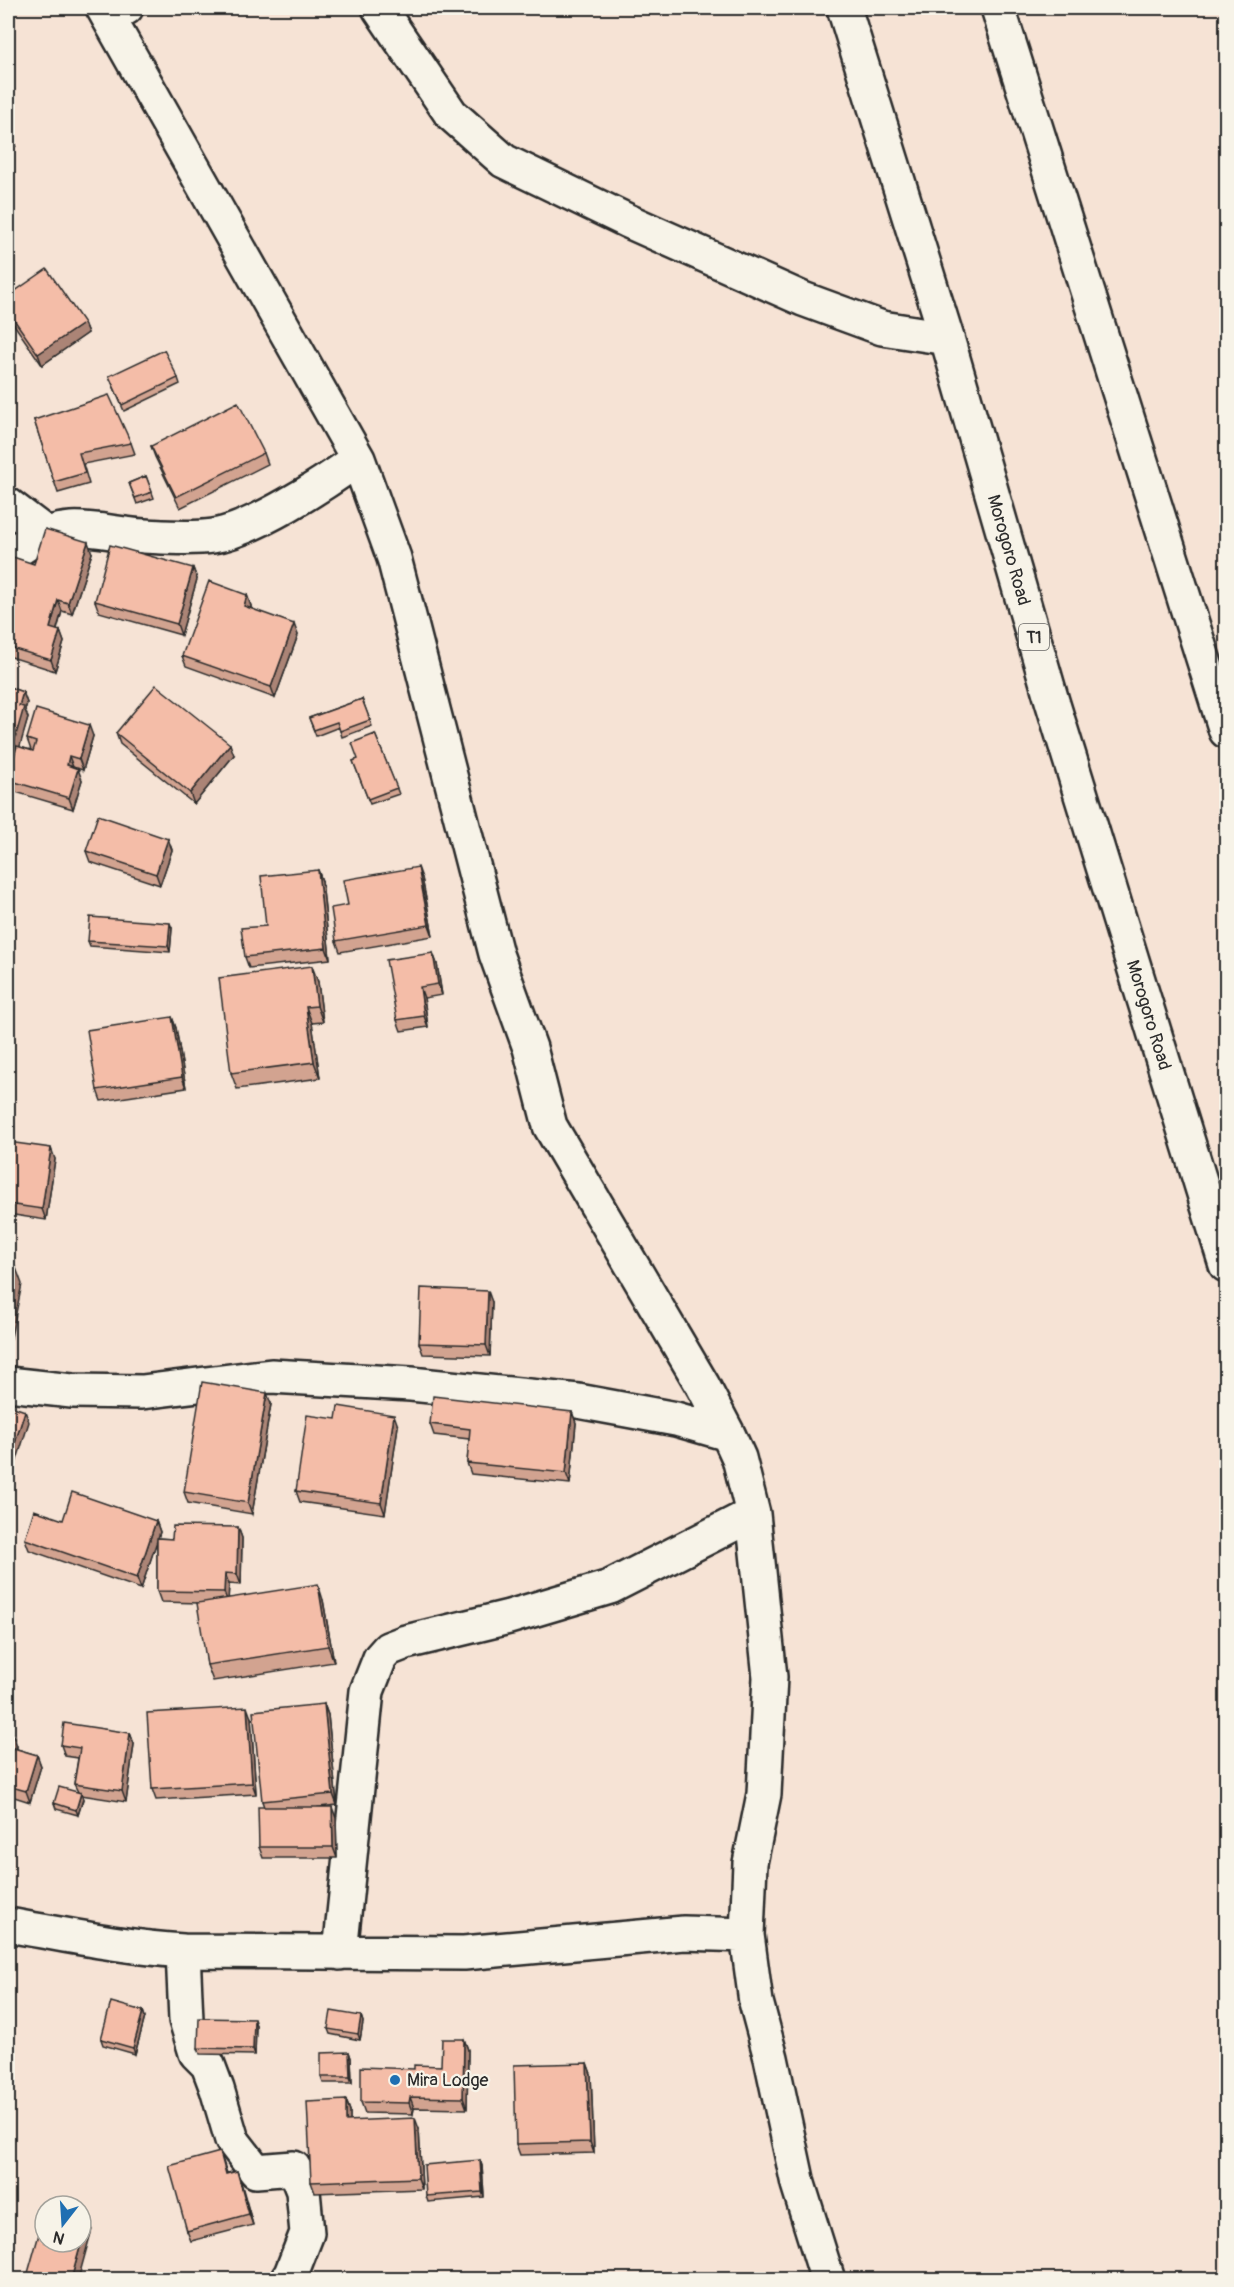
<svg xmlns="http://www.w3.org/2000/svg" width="1234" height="2287" font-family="Pangolin,sans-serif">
	<rect width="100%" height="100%" fill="#f6e3d5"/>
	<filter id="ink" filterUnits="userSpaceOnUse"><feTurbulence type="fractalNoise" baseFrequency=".0167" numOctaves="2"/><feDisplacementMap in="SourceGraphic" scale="12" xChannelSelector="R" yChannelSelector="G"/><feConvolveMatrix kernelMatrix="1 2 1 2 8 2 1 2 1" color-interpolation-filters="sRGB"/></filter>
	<g filter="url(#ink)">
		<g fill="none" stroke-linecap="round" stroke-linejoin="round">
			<!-- street casing -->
			<g stroke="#2b2b2b" stroke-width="38">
				<path id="street" d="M103 8 358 459 394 558 496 954 530 1048 550 1126 703 1386 728 1434 739 1458 753 1514 770 1677 764 1794 750 1863 747 1935 756 2002 771 2058 798 2184 828 2280
					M8 505 45 533
					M8 561C13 552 20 548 28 543 70 518 99 533 144 536 166 537 191 539 213 536 253 530 324 484 358 459
					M8 1384 72 1391 142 1392 271 1376 411 1384 578 1401 676 1419 728 1434
					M8 1925C66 1935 124 1947 183 1951L186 2020 196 2053 208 2065 217 2089 232 2140 256 2171 294 2168 303 2191 307 2233 291 2274 287 2280
					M183 1951 464 1953 684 1933 747 1935
					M340 1953 367 1691 380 1658 388 1649 406 1642 509 1617 610 1587 753 1514"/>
			</g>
			<!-- secondary casing -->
			<g stroke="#2b2b2b" stroke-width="38">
				<path id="secondary" d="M108 16 126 8"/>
			</g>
			<!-- highway casing -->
			<g stroke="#2b2b2b" stroke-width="38">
				<path id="highway" d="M379 8 451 114 504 161 628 221 803 299 882 328 947 338
					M844 8 947 338 1052 701 1226 1265
					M998 8 1226 731"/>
			</g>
			<!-- street -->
			<use href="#street" stroke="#f7f3e8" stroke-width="33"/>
			<!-- secondary -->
			<use href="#secondary" stroke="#f7f3e8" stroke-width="33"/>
			<!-- highway -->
			<use href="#highway" stroke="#f7f3e8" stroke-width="33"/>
		</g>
		<!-- wall -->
		<path fill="#d2a390" stroke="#2b2b2b" stroke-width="1.5" d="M8 296 84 323 88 333 42 365 8 316Z
			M109 376 178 378 180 384 124 411Z
			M34 420 131 443 135 454 83 464 89 484 58 493Z
			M151 446 264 453 268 464 180 508 155 457Z
			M146 476 154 498 137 504 129 483Z
			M92 553 72 614 62 611 57 630 60 631 64 642 55 671 8 656V574L34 564Z
			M193 568 197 579 181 635 99 612 95 601Z
			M247 595 251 606V608L298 635 275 698 186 666 182 656Z
			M8 687 23 692 27 703 25 710 28 718 19 747 31 750 27 739 93 736 83 770 73 767 82 780 73 809 12 791 8 780 16 752 10 751 8 760Z
			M362 699 372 726 342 737 339 727 316 736 309 718Z
			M116 733 234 755 194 804 120 744Z
			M375 734 399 794 370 804 353 761 358 759Z
			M168 839 172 850 160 885 90 862 86 851Z
			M318 870 322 881 330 959 249 968 245 957 266 926Z
			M422 878 433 936 340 952 336 941Z
			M172 928 170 952 90 946 88 941Z
			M433 953 437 964 442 995 424 998 428 1027 401 1031 397 1020Z
			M318 982 323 1022 312 1023 320 1078 237 1089 231 1073Z
			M172 1017 176 1028 186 1088 101 1101 97 1090Z
			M8 1142 55 1159 46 1220 8 1214Z
			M492 1302 490 1356 423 1354 419 1343Z
			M271 1404 252 1514 188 1503 184 1492Z
			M572 1412 576 1423 570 1484 471 1474 467 1463 469 1439 434 1435 430 1424Z
			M336 1419 398 1426 385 1514 300 1502 296 1491Z
			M63 1520 156 1521 160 1532 158 1538 172 1539 238 1527 242 1538 241 1585 229 1584 228 1598 323 1600 334 1662 213 1681 207 1665 200 1603 161 1602 157 1591V1540L141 1589 29 1550 25 1539Z
			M324 1704 328 1715 337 1805 319 1807 336 1818 337 1858H263L259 1847 264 1807 262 1801Z
			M251 1718 256 1794 156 1800 152 1789Z
			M8 1733 17 1746V1749L37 1755 41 1766 30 1802 8 1795Z
			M130 1733 134 1744 126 1802 81 1795 83 1799 78 1815 56 1809 54 1803 78 1792 74 1784 78 1758 65 1756 61 1745Z
			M143 2011 145 2017 135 2054 103 2045 101 2039Z
			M361 2016 363 2022 360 2040 330 2034 328 2029Z
			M256 2025 255 2055 200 2054 198 2048Z
			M464 2039 468 2050 467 2109 414 2108 413 2114 365 2113 361 2102 414 2069 441 2066Z
			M349 2052 351 2058 352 2083H323L321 2077Z
			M587 2063 591 2074 594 2153 520 2155 516 2144Z
			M346 2100 350 2111V2121L419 2129 422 2189 315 2193 311 2182Z
			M220 2152 227 2173 237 2171 253 2225 191 2241 187 2231Z
			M480 2160 482 2166 484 2197 428 2202 426 2196Z"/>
		<!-- shaded-wall -->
		<path fill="#ab8476" stroke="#2b2b2b" stroke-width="1.5" d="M12 135 16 146 8 151V138Z
			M84 323 88 333 42 365 38 354Z
			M88 542 92 553 72 614 68 603Z
			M193 568 197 579 181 635 177 624Z
			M247 595 251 606 248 617 244 606Z
			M58 600 62 611 54 639 50 628Z
			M294 624 298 635 275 698 271 687Z
			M60 631 64 642 55 671 51 660Z
			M23 692 27 703 25 710 28 718 18 753 14 742 19 706Z
			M89 725 93 736 83 770 79 759Z
			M8 743 10 751 8 760Z
			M230 744 234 755 194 804 190 793Z
			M69 756 73 767 67 765Z
			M78 769 82 780 73 809 69 798Z
			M168 839 172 850 160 885 156 874Z
			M418 867 422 878 433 936 429 925Z
			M318 870 322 881 330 959 326 948Z
			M170 923 172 928 170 952 168 946Z
			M433 953 437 964 442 995 438 984Z
			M312 966 318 982 323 1022 317 1006Z
			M420 987 424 998 428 1027 424 1016Z
			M306 1007 312 1023 320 1078 314 1062Z
			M172 1017 176 1028 186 1088 182 1077Z
			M51 1148 55 1159 46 1220 42 1209Z
			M16 1268 22 1284 8 1352V1309Z
			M488 1291 492 1302 490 1356 486 1345Z
			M267 1393 271 1404 252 1514 248 1503Z
			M25 1411 29 1422 10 1482 8 1476V1465Z
			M572 1412 576 1423 570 1484 566 1473Z
			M394 1415 398 1426 385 1514 381 1503Z
			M156 1521 160 1532 141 1589 137 1578Z
			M238 1527 242 1538 241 1585 237 1574Z
			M225 1573 229 1584 228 1603 224 1592Z
			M318 1584 323 1600 334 1662 328 1646Z
			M324 1704 328 1715 337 1805 333 1794Z
			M247 1707 251 1718 256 1794 252 1783Z
			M130 1733 134 1744 126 1802 122 1791Z
			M13 1735 17 1746 14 1758 10 1747Z
			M37 1755 41 1766 30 1802 26 1791Z
			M81 1793 83 1799 78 1815 76 1810Z
			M332 1807 336 1818 337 1858 333 1847Z
			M143 2011 145 2017 135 2054 133 2048Z
			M361 2016 363 2022 360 2040 358 2034Z
			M254 2019 256 2025 255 2055 253 2049Z
			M464 2039 468 2050 467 2109 463 2098Z
			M349 2052 351 2058 352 2083 350 2077Z
			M587 2063 591 2074 594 2153 590 2142Z
			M410 2097 414 2108 413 2114 409 2103Z
			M346 2100 350 2111V2132L346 2121Z
			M415 2118 419 2129 422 2189 418 2178Z
			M480 2160 482 2166 484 2197 482 2192Z
			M237 2171 241 2182 253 2225 249 2214Z
			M88 2218 92 2229 78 2280H71Z"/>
		<!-- building -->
		<path fill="#f4bda8" stroke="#2b2b2b" stroke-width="1.5" d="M8 129 12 135 8 138Z
			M47 269 84 323 38 354 8 311V296Z
			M164 350 178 378 122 405 109 376Z
			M109 395 131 443 79 453 85 473 54 482 34 420Z
			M238 402 264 453 176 497 151 446Z
			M146 476 152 492 135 498 129 483Z
			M45 529 88 542 68 603 58 600 50 628 60 631 51 660 8 647V574L13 557 34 564Z
			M110 545 193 568 177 624 95 601Z
			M209 581 247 595 244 606 294 624 271 687 182 656Z
			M156 685 230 744 190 793 116 733Z
			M8 687 23 692 19 706 24 707 14 742 8 740Z
			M362 699 370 720 340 731 337 722 314 730 309 718Z
			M36 709 89 725 79 759 69 756 67 765 78 769 69 798 8 780 17 746 33 751 36 742 27 739Z
			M375 734 397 788 368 799 353 761 358 759 352 743Z
			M98 815 168 839 156 874 86 851Z
			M418 867 429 925 336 941 331 908 348 905 343 880Z
			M318 870 326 948 245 957 241 928 266 926 261 876Z
			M90 917 170 923 168 946 88 941Z
			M433 953 438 984 420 987 424 1016 397 1020 386 960Z
			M312 966 317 1006 306 1007 314 1062 231 1073 219 978Z
			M172 1017 182 1077 97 1090 87 1030Z
			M8 1142 51 1148 42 1209 8 1204Z
			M8 1266 16 1268 8 1309Z
			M421 1288 488 1291 486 1345 419 1343Z
			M202 1382 267 1393 248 1503 184 1492Z
			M433 1396 572 1412 566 1473 467 1463 470 1429 430 1424Z
			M8 1405 25 1411 8 1465Z
			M338 1406 394 1415 381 1503 296 1491 307 1415 336 1419Z
			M72 1492 156 1521 137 1578 25 1539 34 1510 63 1520Z
			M173 1526 238 1527 237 1574 225 1573 224 1592 157 1591V1538L172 1539Z
			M318 1584 328 1646 207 1665 197 1603Z
			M324 1704 333 1794 262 1801 253 1711Z
			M247 1707 252 1783 152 1789 147 1713Z
			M64 1723 130 1733 122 1791 74 1784 80 1748 61 1745Z
			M8 1733 13 1735 10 1747 37 1755 26 1791 8 1786Z
			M59 1787 81 1793 76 1810 54 1803Z
			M258 1807H332L333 1847H259Z
			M111 2002 143 2011 133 2048 101 2039Z
			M331 2011 361 2016 358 2034 328 2029Z
			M199 2018 254 2019 253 2049 198 2048Z
			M442 2039H464L463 2098 410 2097 409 2103 361 2102V2067L414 2069V2065L441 2066Z
			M349 2052 350 2077H321V2053Z
			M587 2063 590 2142 516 2144 514 2065Z
			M346 2100V2121L415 2118 418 2178 311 2182 307 2102Z
			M220 2152 226 2174 237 2171 249 2214 187 2231 169 2166Z
			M480 2160 482 2192 426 2196 424 2165Z
			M45 2213V2242H81V2216L88 2218 71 2280H26Z"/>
	</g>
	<!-- markers -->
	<circle fill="#1f6fb2" stroke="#f7f3e8" stroke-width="2" cx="395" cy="2080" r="6"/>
	<g text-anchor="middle" stroke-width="4.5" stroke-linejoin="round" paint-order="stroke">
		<!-- shield labels -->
		<rect fill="#f7f3e8" stroke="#686764" stroke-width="1.5" x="1019" y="624" width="30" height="26" rx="4.5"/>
		<g font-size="16" font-weight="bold" fill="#2b2b2b">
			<text x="1034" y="643">T1</text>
		</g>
		<!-- street labels -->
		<g font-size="18" fill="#2b2b2b" stroke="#f7f3e8">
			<text transform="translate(1009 550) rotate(74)" y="6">Morogoro Road</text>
			<text transform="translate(1149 1015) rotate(73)" y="6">Morogoro Road</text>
		</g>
		<!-- poi labels -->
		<g font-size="18" fill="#2b2b2b" stroke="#f7f3e8" text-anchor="start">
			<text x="407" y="2086">Mira Lodge</text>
		</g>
	</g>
	<!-- margin -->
	<rect width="1234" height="2287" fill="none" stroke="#f7f3e8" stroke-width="30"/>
	<rect x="15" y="15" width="1204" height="2257" fill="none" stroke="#2b2b2b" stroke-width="2" filter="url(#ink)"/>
	<!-- north arrow -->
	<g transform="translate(63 2224) rotate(197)"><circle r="28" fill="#f7f3e8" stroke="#a5a39c" stroke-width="1.5"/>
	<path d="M0-4.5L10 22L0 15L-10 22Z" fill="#1f6fb2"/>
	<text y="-9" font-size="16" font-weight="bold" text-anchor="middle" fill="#2b2b2b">N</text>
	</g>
</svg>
